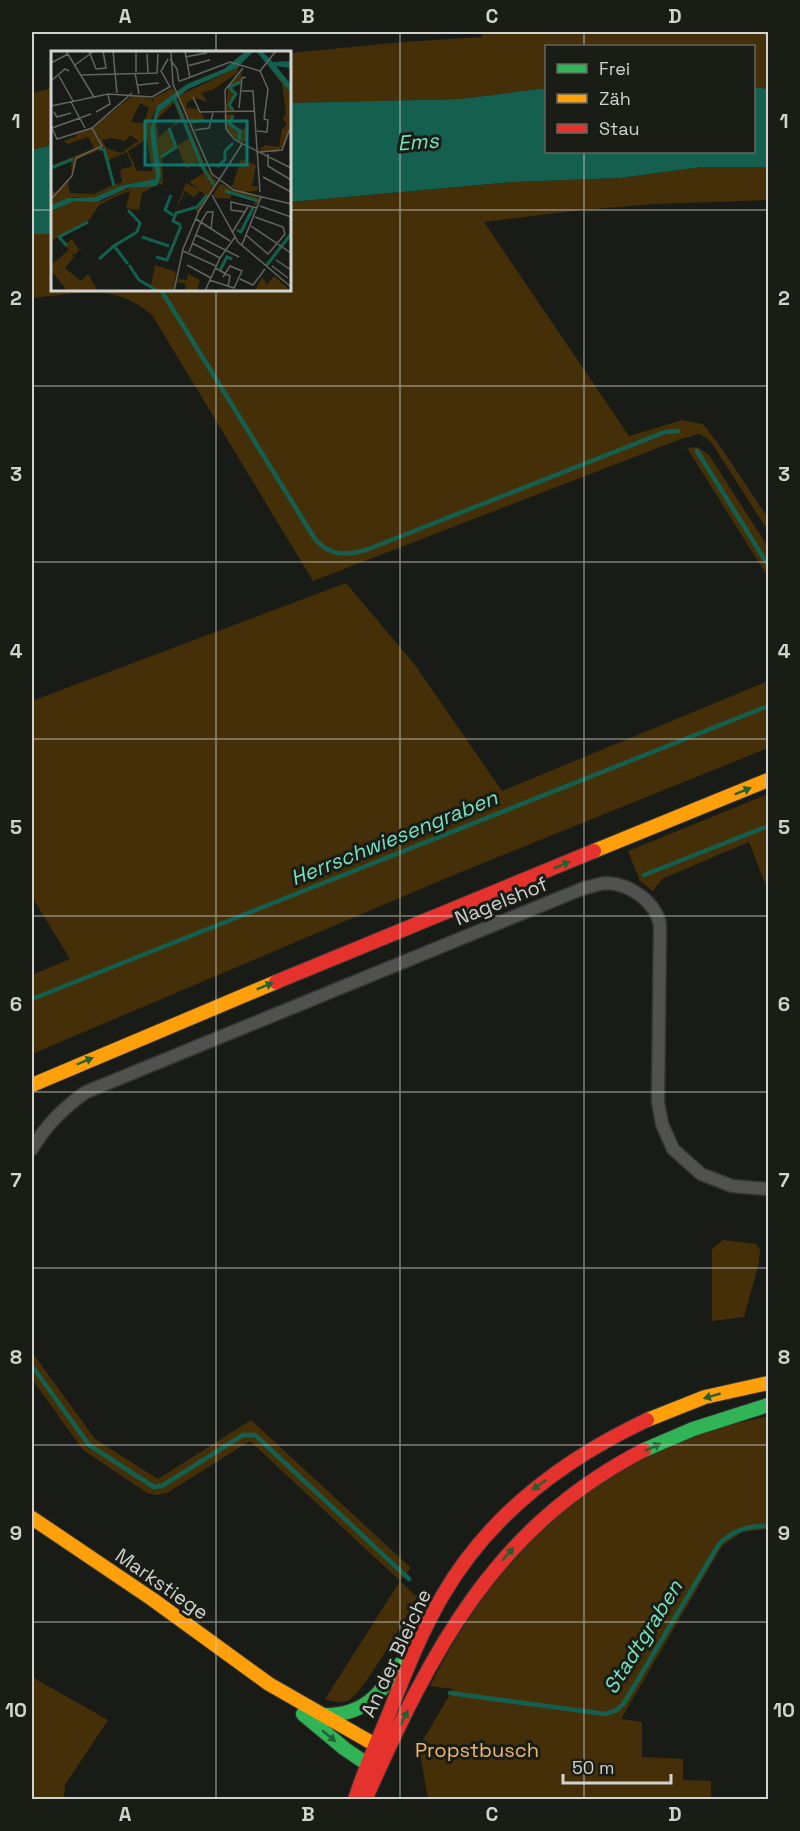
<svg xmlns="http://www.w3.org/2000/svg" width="800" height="1831" font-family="'Space Grotesk',sans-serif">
	<rect width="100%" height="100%" fill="#191b17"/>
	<!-- green -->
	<path fill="#442f09" d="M482 32H768V89L754 87V46H546V88L461 99 290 103V53L403 42 482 37Z
		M52 88V145L32 150V93Z
		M702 167H768V200L655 204 582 210 484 222 629 436 682 420 703 424 720 446 768 518V531L713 445 708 439 699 434 681 439 313 581 152 315C114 282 78 294 32 298V234H52V290H290V202L514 182 620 178Z
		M697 447 709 455 768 547V577L687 448Z
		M346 583 415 665 502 791 768 681V748L456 874 32 1054V975L70 959 32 897V701Z
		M768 794V891L749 842 662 879 653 891 640 881 628 851Z
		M723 1240 756 1244 760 1249 759 1263 744 1317 712 1321V1249Z
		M32 1352 95 1439 158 1479 251 1420 411 1568 400 1581 417 1597C406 1617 365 1691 349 1700 341 1704 333 1702 325 1699L400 1581 250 1441 167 1493 156 1495 147 1493 83 1450 32 1379Z
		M768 1416V1529L742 1532 722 1546 621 1719 642 1722V1757L683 1759V1780L711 1781V1799H428L419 1747 453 1689 430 1686C487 1573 566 1487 685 1440 711 1429 741 1422 768 1416Z
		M32 1677 108 1720 65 1785 64 1799H32Z"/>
	<!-- water -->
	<path fill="#155f4e" d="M754 87 768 89V167H702L620 178 513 182 290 202V103L461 99 546 88V152H754Z
		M52 145V234H32V150Z"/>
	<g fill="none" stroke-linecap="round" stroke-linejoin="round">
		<!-- stream -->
		<path stroke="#155f4e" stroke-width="4.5" d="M161 290 315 539C330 556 345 556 366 550L665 432 678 431
			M697 451 768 565
			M644 875 768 826
			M32 999 768 706
			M32 1366 89 1445 154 1487 162 1486 243 1435H255L409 1579
			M450 1693 605 1714 617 1710 624 1703 719 1544C733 1530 749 1525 768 1526"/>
		<!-- street casing -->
		<g stroke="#353634" stroke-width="15">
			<path id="street" d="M32 1149C46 1125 63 1108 86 1092L584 888C591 887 600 883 607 883 630 884 656 902 660 925L658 1102 662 1124 673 1149 701 1174 732 1186 768 1189"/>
		</g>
		<!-- fast casing -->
		<g stroke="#353634" stroke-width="16">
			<path id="fast" d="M644 1450 693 1429 768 1405
				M303 1714 345 1749 376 1770
				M323 1715C363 1716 380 1695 400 1664"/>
		</g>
		<!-- slow casing -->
		<g stroke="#353634" stroke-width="16">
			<path id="slow" d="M594 851 768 780
				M32 1085 276 982
				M647 1420 705 1397 768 1383
				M32 1518 152 1599 269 1684 386 1751"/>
		</g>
		<!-- jam casing -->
		<g stroke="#353634" stroke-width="16">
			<path id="jam" d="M276 982 594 851
				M355 1800C364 1769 378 1741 390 1711 406 1671 421 1632 443 1595 490 1514 564 1459 647 1420
				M365 1800C431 1652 493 1528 644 1450"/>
		</g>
		<!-- street -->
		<use href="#street" stroke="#51524f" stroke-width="12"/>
		<!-- fast -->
		<use href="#fast" stroke="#30b455" stroke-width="14"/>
		<!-- slow -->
		<use href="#slow" stroke="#ff9f0a" stroke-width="14"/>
		<!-- jam -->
		<use href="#jam" stroke="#e5322d" stroke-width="14"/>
	</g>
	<!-- one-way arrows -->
	<defs><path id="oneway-solid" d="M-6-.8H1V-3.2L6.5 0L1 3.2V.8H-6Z" transform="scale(1.5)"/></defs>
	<g fill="#246132">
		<use href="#oneway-solid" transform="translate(743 791) rotate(-22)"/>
		<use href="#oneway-solid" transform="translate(562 865) rotate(-22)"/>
		<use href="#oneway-solid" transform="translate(265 986) rotate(-22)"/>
		<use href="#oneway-solid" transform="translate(85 1061) rotate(-23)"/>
		<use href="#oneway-solid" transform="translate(712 1396) rotate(164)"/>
		<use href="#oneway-solid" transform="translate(653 1447) rotate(-25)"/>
		<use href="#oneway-solid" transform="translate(539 1485) rotate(145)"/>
		<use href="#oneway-solid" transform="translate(508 1554) rotate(-48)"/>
		<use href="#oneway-solid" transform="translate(404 1718) rotate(-63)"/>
		<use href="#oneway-solid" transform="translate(329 1736) rotate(40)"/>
	</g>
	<!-- grid -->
	<path fill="none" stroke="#d1d3ce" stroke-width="1.5" stroke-opacity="0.55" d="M216 32V52M400 32V1800M584 32V46M584 152V1800M32 210H52M290 210H768M216 290V1800M32 386H768M32 562H768M32 739H768M32 916H768M32 1092H768M32 1268H768M32 1445H768M32 1622H768"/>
	<g text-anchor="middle" stroke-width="6" stroke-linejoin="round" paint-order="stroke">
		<!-- street labels -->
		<g font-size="20" fill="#d1d3ce" stroke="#1a1d15">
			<text transform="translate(501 901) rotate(-22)" y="7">Nagelshof</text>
			<text transform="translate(162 1584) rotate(35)" y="7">Markstiege</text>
			<text transform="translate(396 1653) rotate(-65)" y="7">An der Bleiche</text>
		</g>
		<!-- park labels -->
		<g font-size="20" fill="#eeb86e" stroke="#1a1d15">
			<text x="477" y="1757">Propstbusch</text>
		</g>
		<!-- water labels -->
		<g font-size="21" font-style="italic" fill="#77e4c5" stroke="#1a1d15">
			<text transform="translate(418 142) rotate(-4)" y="7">Ems</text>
			<text transform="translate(394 838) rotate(-22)" y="7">Herrschwiesengraben</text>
			<text transform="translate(643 1637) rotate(-58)" y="7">Stadtgraben</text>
		</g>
	</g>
	<!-- overview -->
	<g transform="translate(51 51)">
		<rect width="240" height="240" fill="#191b17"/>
		<path d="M216 12 240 42 239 76 234 93 226 101 207 99 214 94 228 96 231 78 236 74 232 68 235 62 231 33ZM188 16 186 22 163 38 150 42 157 51 144 47 136 52 135 57 148 58 153 66V71L141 73 127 45ZM191 21 190 31 179 37 185 42 179 53 184 60H174L178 33ZM122 37 124 42 106 55 100 69 105 128 72 134 44 146H22L0 154V138L5 142 21 123 20 110 2 114 43 97 37 86 17 93 13 90 26 85 25 81 42 77 82 44 101 48 103 54 102 47ZM89 52 98 57 93 72 80 71ZM79 84 87 90 70 102 55 97 51 89 60 87 74 90ZM96 88 101 120H86L77 100ZM52 97 62 134 43 143 19 142 17 133 25 109ZM76 101 81 115 69 119 71 131 63 134 58 109ZM126 47 155 117 167 132 146 163 145 157 155 144 149 140 143 146 134 140 124 161 135 132 149 139 138 131 153 122 147 111 135 118 127 97 111 107 112 135 109 132 91 142 88 159 75 157 79 140 70 143 48 154 39 168 0 190V160L24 150H51L72 139 110 129 104 71 109 59ZM123 52 129 67 107 87 106 68ZM131 70 138 87 126 95 119 77ZM184 63 179 73 189 80 198 75 196 90 188 91 175 78 173 64ZM190 108 205 114 201 135 208 136 206 140 192 141 181 136ZM169 133 209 147 208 151 203 155 204 150 181 143 179 148 165 147 162 144ZM21 188 28 199 40 189 23 204 19 200 23 206 14 217 30 230 37 223 47 240H16L0 219V214L18 199 14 194ZM78 214 89 229 100 234 104 214 125 221 122 240H106L89 231ZM137 223 149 229 146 240H134L135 233 126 231 127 228 136 229ZM223 225 240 240H204L211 226 216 233Z" fill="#442f09" fill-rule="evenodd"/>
		<path d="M195 0H203L186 17 137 38 108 61 104 75 110 126 106 135 76 137 46 151 24 150 0 160V154L17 147 44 146 72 134 105 128 99 80 106 55 136 33 173 18ZM205 0H211L222 11 240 10 238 17 225 15 238 31 240 42Z" fill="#155f4e"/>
		<path fill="none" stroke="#155f4e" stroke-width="3" d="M123 46 152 117 163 134M182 59 178 54 185 43 178 36 190 31M182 65 179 73 189 80 188 89M48 98H53L63 135M110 106 125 96 118 77M166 116 174 109V100L182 92M0 117 22 108M174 140 207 150M120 144 114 159 122 164M77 159 89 172 86 181M130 174 122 170 125 162 146 156 156 144M186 179 190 181 202 157M91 186 118 195M16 195 8 186 37 171M105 206 116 209 130 175M48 208 63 195M77 213 63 195 86 181M78 214 88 229 107 240M215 215 240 183M169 219 176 206 181 208"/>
		<path fill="none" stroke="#636560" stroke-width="1.5" d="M15 0 43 46M38 0 45 18M62 0 66 42M120 0 122 33 161 123 183 139 240 153M134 0 139 27M96 3 97 22M134 6 156 2M117 8 110 20 119 36M119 8 126 18 128 31M0 12 17 3M24 14 43 0M136 15 159 9M192 17 174 39 175 78 184 89 240 117M45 18 55 17 52 0M209 20 217 38 213 68M209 20 225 0M85 21V2M84 22 88 43M29 24 106 22 107 3M8 25 22 50M0 30 14 18 18 20M129 30 179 11 209 20M87 34 108 32M191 40H202L209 141M142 46 149 61 203 60M20 51 34 77M0 55 57 43 101 46 120 35M188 57 191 27 195 26M3 61 6 66 20 62M45 61 59 53 57 43M0 75 6 88 41 77 81 42M1 77 40 63M144 79 158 77 162 62M206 80 216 81 217 69 213 68M209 101 231 99 240 75M217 103V115L240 129M212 126 240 141M161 144 187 191 240 236M0 148 21 125 25 107 51 95 41 77M209 155 240 166M194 161 180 159V151L206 157M145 168 179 190M150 171 156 161H162L160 178M200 175 240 202M181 182 198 154M145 184 188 206M195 184 217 203 234 183 232 176 204 166M141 192 169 207M191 194 210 146M132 200 165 215M138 201 150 171M225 209 240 219M136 214 160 227M221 215 237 227M164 217 179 225 177 236M189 228 202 234 214 218M158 229 183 237 191 220 179 215 172 226M123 240 132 198 148 160 191 93M154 240 169 207 184 186"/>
		<path fill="#0f766e" fill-opacity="0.15" stroke="#0f766e" stroke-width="3" d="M94 70H196V114H94Z"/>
		<rect width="240" height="240" fill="none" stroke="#d1d3ce" stroke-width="3"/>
	</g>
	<!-- border -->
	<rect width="800" height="1831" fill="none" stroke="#1a1d15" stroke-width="66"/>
	<!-- legend -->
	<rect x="545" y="45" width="210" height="108" fill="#1a1d15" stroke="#63665f" stroke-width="1.5"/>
	<rect x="557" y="64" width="30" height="9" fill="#30b455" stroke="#63665f" stroke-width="1.5"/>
	<text x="599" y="75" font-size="18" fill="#d1d3ce">Frei</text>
	<rect x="557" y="94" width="30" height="9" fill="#ff9f0a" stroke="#63665f" stroke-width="1.5"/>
	<text x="599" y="105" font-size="18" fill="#d1d3ce">Zäh</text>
	<rect x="557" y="124" width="30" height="9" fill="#e5322d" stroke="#63665f" stroke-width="1.5"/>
	<text x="599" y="135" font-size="18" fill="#d1d3ce">Stau</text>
	<!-- scale -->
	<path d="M563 1774v9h108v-9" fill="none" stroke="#d1d3ce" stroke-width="3"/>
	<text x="572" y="1774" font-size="18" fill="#d1d3ce" stroke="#1a1d15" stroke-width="4.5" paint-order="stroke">50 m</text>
	<rect x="33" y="33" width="734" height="1765" fill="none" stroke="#d1d3ce" stroke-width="2"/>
	<g font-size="20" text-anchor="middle" font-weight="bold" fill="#d1d3ce">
		<text x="125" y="23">A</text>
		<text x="308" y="23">B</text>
		<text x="492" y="23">C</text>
		<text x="675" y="23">D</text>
		<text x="16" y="128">1</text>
		<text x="784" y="128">1</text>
		<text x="16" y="305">2</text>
		<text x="784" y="305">2</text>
		<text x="16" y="481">3</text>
		<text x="784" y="481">3</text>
		<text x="16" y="658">4</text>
		<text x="784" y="658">4</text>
		<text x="16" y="834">5</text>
		<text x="784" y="834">5</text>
		<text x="16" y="1011">6</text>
		<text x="784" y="1011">6</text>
		<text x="16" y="1187">7</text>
		<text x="784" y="1187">7</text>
		<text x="16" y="1364">8</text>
		<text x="784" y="1364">8</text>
		<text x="16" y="1540">9</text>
		<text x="784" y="1540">9</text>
		<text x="16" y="1717">10</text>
		<text x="784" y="1717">10</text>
		<text x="125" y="1821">A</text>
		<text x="308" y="1821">B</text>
		<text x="492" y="1821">C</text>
		<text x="675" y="1821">D</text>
	</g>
</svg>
